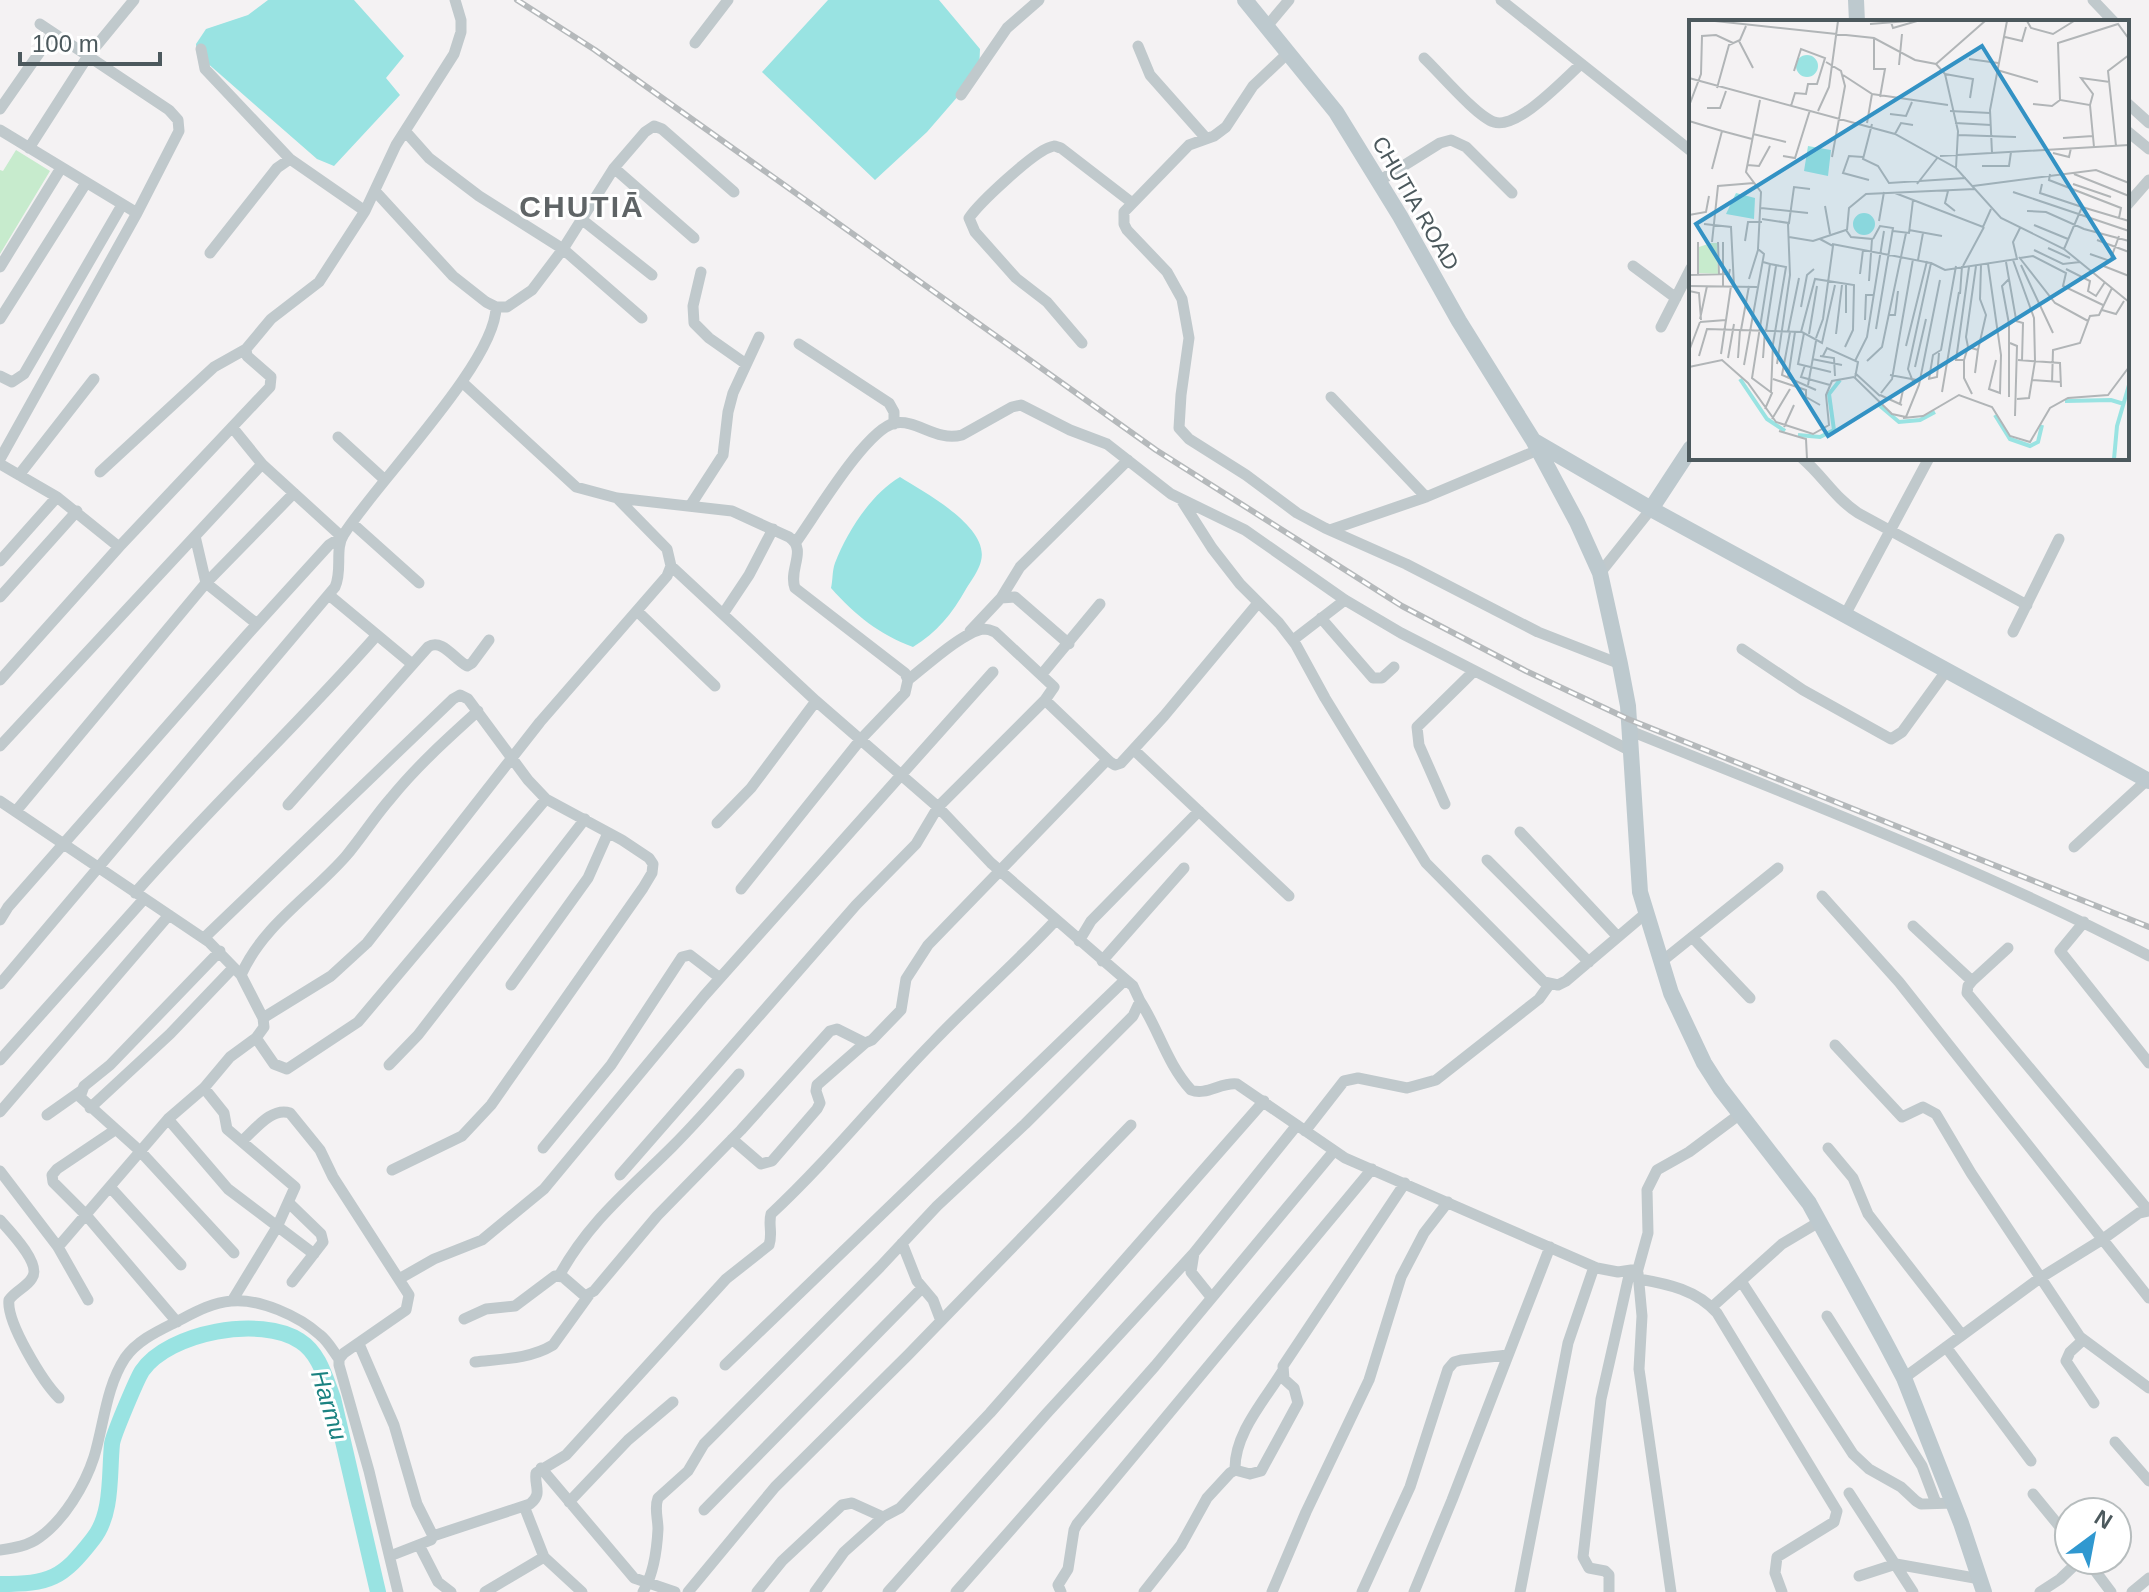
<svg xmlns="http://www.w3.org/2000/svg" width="2149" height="1592" font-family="Arial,sans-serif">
	<rect width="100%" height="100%" fill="#f4f2f3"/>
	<!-- green -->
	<path fill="#c7ebcd" d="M16 150 50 171 0 254V170L3 171Z"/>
	<!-- water -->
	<path fill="#99e3e2" d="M268 0H354L404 56 386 78 400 95 334 166 317 159 197 54 196 44 206 29 248 15Z
		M828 0H939L980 49 979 72 927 132 875 180 762 72Z
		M900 477C924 492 990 527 981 561 979 570 971 581 966 589 952 614 937 632 913 647 879 634 856 616 831 588 833 580 832 571 835 563 847 532 871 494 900 477Z"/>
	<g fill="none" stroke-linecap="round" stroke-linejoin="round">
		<!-- river -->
		<path stroke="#99e3e2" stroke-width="16" d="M0 1584C50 1584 62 1579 93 1539 113 1514 109 1474 112 1444 113 1435 137 1379 142 1371 169 1332 261 1315 300 1341 319 1353 325 1377 333 1398L378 1592"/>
		<!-- street -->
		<path stroke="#c0c9cc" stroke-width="11" d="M1501 0 1691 151
			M2093 0 2114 22
			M1268 25 1289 0
			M695 43 728 0
			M1138 46 1150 75 1205 137
			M201 49 205 69 290 159
			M1289 52 1253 86 1226 127 1214 136 1189 145 1124 212V224L1127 230 1167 272 1182 299 1189 338 1181 395 1179 428 1189 439 1246 475 1297 513 1325 528 1406 564 1538 632 1620 664
			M1424 58C1439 72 1477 117 1494 122 1517 130 1563 80 1580 65
			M961 95 1007 28 1039 0
			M2127 103 2149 123
			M0 109 53 33
			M0 130 137 213
			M405 131 429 158 479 196 563 249 642 318
			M2127 131 2149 149
			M29 148 88 56 134 0
			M614 168 694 238
			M1379 181 1440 143 1451 140 1466 147 1512 193
			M375 191 453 276 486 302 496 307H507L532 290 563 249 614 168 645 132 654 126 662 129 734 192
			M2127 205 2149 180
			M580 218 652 275
			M210 253 277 168 290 159 365 211
			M1633 266 1676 298
			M0 267 61 168
			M701 272 693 306 694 323 709 338 746 364
			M0 319 86 183
			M1661 327 1691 268
			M1082 343 1047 302 1016 278 975 232 969 218C980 202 1031 155 1048 148 1055 145 1054 146 1061 148L1131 202
			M799 344 889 403 894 412V424
			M0 376 12 382 24 374 122 205
			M462 382 576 487 617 498 732 511 789 537C808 550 788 569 795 588L905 673 908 680 905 693 861 739 741 889
			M1331 397 1426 497
			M338 437 385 480
			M1802 458C1823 476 1835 498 1858 513L2027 605
			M0 459 137 213 179 131 178 120 169 110 40 24
			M0 464 57 497 119 547
			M100 472 214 367 246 349
			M19 475 94 379
			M1182 501 1212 548 1240 584 1279 623 1296 645 1325 698 1426 863 1544 982 1558 985 1566 981 1645 914
			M690 506 723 455 728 412 733 393 759 337
			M352 523 419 583
			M1330 530 1426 497 1538 450
			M195 536 206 583 257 624
			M796 542C815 516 866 429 895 423 917 419 936 442 962 435L1012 407 1021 405 1070 430 1107 444 1171 494 1245 530 1345 600 1401 633 1629 750
			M0 561 57 497
			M1600 573 1651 509
			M329 595 412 664
			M0 597 77 511
			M1001 598 1020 567 1128 460
			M637 611 715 686
			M723 614 749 575 773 529
			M1845 615 1929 458
			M1321 618 1373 678H1382L1394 667
			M970 631 1001 598 1015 597 1069 644
			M2013 632 2059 539
			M1293 640 1345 600
			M1742 649 1803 690 1891 739 1902 732 1947 670
			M1042 674 1100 604
			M0 680 119 547 270 387 271 377 247 356 246 349 271 319 319 282 365 211 396 145 454 54 461 32V20L455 0
			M1045 700 1110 762 1115 765 1121 763 1164 716 1258 603
			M1628 730C1803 801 1981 868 2149 956
			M0 746 262 464 232 427
			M1134 750 1289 896
			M0 801 209 942 241 975 263 1018 264 1027 256 1038 274 1064 287 1069 358 1022 546 799
			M1445 804 1419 745 1417 727 1474 671
			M288 805 428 647C442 638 454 659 467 666L472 663 489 640
			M16 811 206 583 294 493
			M717 823 751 788 816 701
			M1520 832 1618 937
			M2074 847 2147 780
			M1487 860 1589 962
			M135 893C213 804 299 724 377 635
			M1822 896 1899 982 2149 1298
			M0 920 8 907 247 635 329 545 342 537 262 464
			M2084 922 2060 951 2149 1063
			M1913 926 1972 981
			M1692 937 1750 998
			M204 938 453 699 460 695 468 699 528 780 546 799 622 840 649 858 653 864 652 873 643 888 491 1105 462 1136 392 1170
			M1079 941 1091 921 1199 811
			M2008 948 1972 981 1968 986 1967 993 2149 1211
			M220 951 110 1065 84 1086 80 1097 140 1151 234 1253
			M1102 961 1184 868
			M1661 962 1778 868
			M241 975C263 925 311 896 346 856 362 837 375 816 391 798 417 766 447 739 478 711
			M0 984 335 587C343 570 334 549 344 534 377 482 496 362 496 307
			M511 985 588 878 608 833
			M1140 1001C1159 1030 1167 1064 1191 1090 1206 1096 1221 1082 1237 1084L1345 1158 1597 1268 1618 1272 1638 1269 1648 1233 1647 1190 1657 1170 1689 1152 1740 1114
			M263 1018 331 976 367 943 540 722 667 576 671 566 667 549 617 498
			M1835 1045 1902 1117 1923 1107 1936 1114 1971 1173 2080 1337 2149 1388
			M0 1060 144 899
			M389 1065 418 1035 585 819
			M204 1088 224 1113 227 1129 295 1187 277 1227 232 1301
			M90 1108 170 1034 233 968
			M0 1112 169 915
			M47 1115 81 1091
			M168 1119 228 1189 314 1254
			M115 1130 57 1169 52 1175 53 1182 86 1215 177 1322
			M1305 1131 1344 1081 1358 1078 1407 1088 1436 1080 1539 999 1549 985
			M732 1139 761 1164 772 1161 817 1109 820 1103 816 1091 817 1085 865 1043
			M242 1141C255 1130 271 1107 290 1113L320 1150 333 1177 409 1295 406 1310 344 1353 339 1359V1365L369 1471 398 1592
			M543 1148 611 1065 682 957 690 955 720 978
			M1828 1148 1853 1178 1868 1214 1962 1335
			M0 1171 58 1247 88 1300
			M620 1175 856 905 916 844 938 807 1045 700 1054 687 995 632C991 630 988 629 983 629 963 632 925 667 908 680
			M110 1187 181 1265
			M289 1203 321 1234 323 1242 292 1282
			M0 1220C9 1230 42 1264 32 1278 27 1287 15 1291 9 1300 6 1322 43 1382 59 1398
			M902 1243 917 1281 933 1300 941 1321
			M58 1247 168 1119 204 1088 230 1057 256 1038
			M1638 1273 1642 1316 1639 1369 1671 1592
			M559 1276C590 1220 629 1190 672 1147 696 1123 717 1099 739 1074
			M399 1279 434 1259 482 1240 544 1189 704 996 993 672
			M1639 1279C1668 1284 1697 1290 1717 1313L1837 1511 1834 1522 1777 1557 1775 1573 1782 1592
			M1741 1281 1853 1454 1869 1469 1901 1487 1916 1501 1921 1504 1953 1503
			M1211 1297 1191 1272 1194 1253 1297 1125
			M1712 1307 1782 1244 1819 1222
			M1827 1316 1922 1466 1936 1503
			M464 1319 486 1309 515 1306 555 1276 563 1277 585 1296 594 1291 657 1216 741 1130 830 1031 837 1029 865 1043 872 1040 901 1010 906 979 928 945 1107 760
			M2083 1340 2070 1352 2066 1361 2094 1403
			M359 1344 394 1425 417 1504 433 1536 431 1540 390 1556
			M1946 1347 2031 1461
			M475 1362C501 1359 530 1359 553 1345L589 1295
			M725 1365 1125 980
			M1904 1378 2040 1278 2103 1239 2139 1213 2149 1211
			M2115 1442 2149 1481
			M541 1468 634 1578 675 1592
			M1235 1470C1234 1434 1264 1401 1282 1372
			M1849 1493 1913 1592
			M2033 1494 2069 1538
			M569 1502 628 1440 673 1402
			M524 1506 544 1557 582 1592
			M704 1510 922 1288
			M433 1536 530 1504C543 1494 534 1486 536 1473L566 1455 726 1279 769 1245C773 1234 768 1224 771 1214 830 1159 878 1098 934 1041 973 1000 1016 963 1055 921
			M419 1545 438 1582 451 1592
			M0 1550C14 1548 28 1546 40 1537 64 1520 85 1485 94 1457 104 1424 106 1387 125 1358 137 1341 156 1332 174 1323 192 1314 210 1303 231 1301 259 1298 299 1316 320 1335 328 1341 333 1351 339 1359
			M2087 1560 2111 1592
			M1859 1576 1896 1564 1980 1579
			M485 1592 544 1557
			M643 1592C653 1575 657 1549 658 1529 658 1518 654 1508 658 1498L688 1471 704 1444 880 1267 937 1206 1025 1124 1133 1016 1140 1001 1133 986 991 863 938 807 816 701 671 566
			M688 1592 775 1487 908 1355 1131 1125
			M757 1592 782 1561 842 1505 852 1503 883 1517 900 1508 990 1413 1264 1101
			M815 1592 844 1552 883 1517
			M888 1592 1047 1413 1194 1253
			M956 1592 1155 1366 1334 1151
			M1061 1592 1058 1585 1068 1569 1074 1530 1077 1524 1372 1169
			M1144 1592 1181 1545 1207 1498 1230 1473 1235 1470 1250 1474 1261 1471 1298 1403 1294 1388 1284 1379 1283 1366 1405 1183
			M1272 1592 1306 1512 1369 1380 1401 1277 1424 1233 1448 1202
			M1362 1592 1410 1487 1448 1369 1454 1362 1461 1360 1508 1355
			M1414 1592 1452 1500 1550 1247
			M1520 1592 1568 1343 1594 1267
			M1609 1592V1575L1605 1571 1589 1568 1583 1557 1601 1399 1630 1271
			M2040 1592 2060 1579 2080 1560
			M2132 1592 2149 1578"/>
		<!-- secondary -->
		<path stroke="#bdc9ce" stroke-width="16" d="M1245 0 1336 112 1400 216 1459 321 1533 440 1577 522 1600 573 1620 664 1628 706 1640 892 1671 993 1704 1063 1720 1088 1809 1203 1884 1340 1904 1378 1961 1523 1984 1592
			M1856 0 1857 22
			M1534 441 1651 509 2149 781
			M1651 509 1691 448"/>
		<!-- rail casing -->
		<g stroke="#b5b9bb" stroke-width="6">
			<path id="rail" d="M517 0 595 50 1156 450 1402 606 1526 671 1628 719 2149 927"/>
		</g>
		<!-- rail -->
		<use href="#rail" stroke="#fff" stroke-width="3" stroke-dasharray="9" stroke-linecap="butt"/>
	</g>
	<g text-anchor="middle" stroke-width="6" stroke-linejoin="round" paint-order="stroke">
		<!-- street labels -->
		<g font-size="22" fill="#4c595d" stroke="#fff">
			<text transform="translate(1416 203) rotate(60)" y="8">CHUTIA ROAD</text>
		</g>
		<!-- water labels -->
		<g font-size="24" font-style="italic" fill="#1b8281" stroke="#fff">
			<text transform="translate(329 1405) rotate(73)" y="8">Harmu</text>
		</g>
		<!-- district labels -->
		<g font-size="30" font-weight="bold" letter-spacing="2" fill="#5f6466" stroke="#fff">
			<text x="582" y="217">CHUTIĀ</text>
		</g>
	</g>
	<!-- overview -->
	<g transform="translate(1689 20)">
		<rect width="440" height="440" fill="#f4f2f3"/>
		<path d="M22 223H28L29 254 10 253V227Z" fill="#c7ebcd"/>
		<path d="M107 46a11 11 0 1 1 22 0a11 11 0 1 1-22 0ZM119 126 142 130 139 156 115 151ZM47 173 66 178 65 199 37 194ZM164 204a11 11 0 1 1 22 0a11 11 0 1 1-22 0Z" fill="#99e3e2"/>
		<path fill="none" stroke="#99e3e2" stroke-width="4" d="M51 359 78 399 96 411M376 381 422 380 435 384M190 385 210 402 231 400 246 392M306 395 321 419 341 426 349 422 353 405M109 415 131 417 145 410 140 374 151 360M425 439 428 406 440 365"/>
		<path fill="none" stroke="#b1b5b7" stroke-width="2" d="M26 1 185 18 226 40 247 44 256 54 269 111 267 148M338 1 342 8 364 14 385 1M202 2 204 8 228 1M181 4 219 1M316 17 333 21 337 7M185 18V49H196L191 77M50 21 64 48M280 39 309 43M137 42 152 51 156 66 143 137M247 44 296 1M210 45 213 14M308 50 349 62M256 54 284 59 281 78M154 55 183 74 178 103M0 58 206 114 267 148 312 198 375 229 440 282M28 68 40 25 51 20 57 6M183 74 259 85M344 84 363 86 371 80M401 85 404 74 392 58 421 62M0 86 12 54 13 16 27 15 44 23M102 86 106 73 117 74 119 64H128L136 38 112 29 105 51M18 88H31L37 71M129 91 140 67 149 1M261 91 301 93M201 94 217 96 223 82M0 101 33 111M266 103 302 105M183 104 174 139 189 146 200 163 277 158M64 114 97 122M206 114 212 103 224 105M269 115 327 117M374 118 404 116M427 126 419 51 440 35M405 127 401 85 371 80 369 23 429 4 440 19M303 133 301 90 318 1M364 133 380 137 382 128M94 136 106 138 121 90M251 136 440 125M174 137 160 136 154 153 180 160M58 145 70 146 81 126M293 146H320L322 132M23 149 33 111 63 119M361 154 360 160 432 188 430 198M385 154 440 176M228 164 249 137M353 164 351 173 393 187M384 164 422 177M284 166 407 150 440 163M259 171 256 183 266 191M324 172 440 211M206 173 294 207 302 189M136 186 141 214M72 188 119 193M338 191 357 192 395 209 440 221M0 195 17 192 20 176M73 199 100 203 105 167 121 169M190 201 195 172M15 204 42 207 45 266M345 205 379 219M158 210 160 188 177 174 286 169M220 210 253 216M204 211 220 213 224 180M100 217 124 221 157 210 162 217 183 219 180 261M184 219 191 206 204 208 187 309M408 220 440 232M56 221 59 202H73M1 222V195M9 222V255M23 222 29 166 65 163M29 222 30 255M34 222V266M143 224 242 243 219 349 225 364 214 370 211 384M359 228 381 238M375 229 393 187 440 201M345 230 374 244 391 242M401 234 421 241 430 216M330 237 366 283 399 301M331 238 344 236 377 253 374 266 414 285M229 240 234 213M324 240 345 298 346 341 340 378 328 379M74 242 81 244 63 358 83 373 76 389M317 242 327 299 320 305V377M242 243 256 250 328 239 324 222 331 208M81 244 97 247 84 324 82 372M299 244 312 335 311 373 300 369 307 340M332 245 364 313M412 245 440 256M274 246 295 207M377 249 401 261 399 271 407 276 416 262M171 254 174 230M0 255 40 254 41 249M60 259 69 230M320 259 313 266 320 304M0 266 68 267M0 271 10 273 12 300M271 274 273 246M112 287 118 255 125 249M413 290 427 294 435 281M157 293V265M199 295H206L209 271M11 299 18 266M176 300 177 275H184M327 301 334 303 333 341M11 302 37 300M52 310 60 266M77 311 87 246M99 312 110 258M101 312 93 355 127 370M112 312 126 259 165 265 164 310 156 327M115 313 109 344 142 352M120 314 128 266M147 314 153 265M127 318 134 299 144 226 131 219M321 323 328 326 326 396M217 326 238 241M279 327 275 340H267L280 247M289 330 297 295 291 279 292 245M0 331 11 302M32 334 42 266M10 336 18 309 113 312 133 323 146 265M131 336 145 338 146 356M134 336 138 328 169 342 166 358 203 394 217 397 230 365 251 260M39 338 45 304M49 338 51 310M74 338 76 311M123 339 153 345M275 340V358L283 374M329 340 371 343 372 367M166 341 178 317 195 211M178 341 193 327 217 213M88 344 101 255 99 204M55 345 75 234 69 229 72 172 57 152 71 80M116 345 112 357 141 365M0 347 33 340 59 363 87 402 124 414 140 405 137 375 143 361 165 357M226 347 237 299M166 353 191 376M286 353 289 330 279 327 277 317 287 246M201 355 228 360M99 358 106 312M84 359 117 370V377L131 385M239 359 248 357 250 333M240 359 244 335 252 330 267 246M343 360 372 362M363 363 364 330 391 323 401 296 410 295 423 268M119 365 127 321M253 372 270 272M192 373 203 359 224 239M191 375 213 385M214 398 234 396 270 375 303 387 321 416 341 422 361 388 379 378 419 375 440 347M83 399 101 369M95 407 105 385M90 411 117 419 118 439"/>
		<path fill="#3392c4" fill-opacity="0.15" stroke="#3392c4" stroke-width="4" d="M293 26 425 238 139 416 7 204Z"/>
		<rect width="440" height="440" fill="none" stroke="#4c595d" stroke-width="4"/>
	</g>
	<!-- north arrow -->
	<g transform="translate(2093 1536) rotate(32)"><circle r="38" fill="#ffffff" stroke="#b7bdbe" stroke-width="2"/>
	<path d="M0-6L14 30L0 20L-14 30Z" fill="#3098d0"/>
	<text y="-12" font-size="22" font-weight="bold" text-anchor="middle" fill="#4c595d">N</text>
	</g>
	<!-- scale -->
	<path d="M20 52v12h140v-12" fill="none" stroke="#4c595d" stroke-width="4"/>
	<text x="32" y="52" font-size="24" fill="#4c595d" stroke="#ffffff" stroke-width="6" paint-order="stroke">100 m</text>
</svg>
